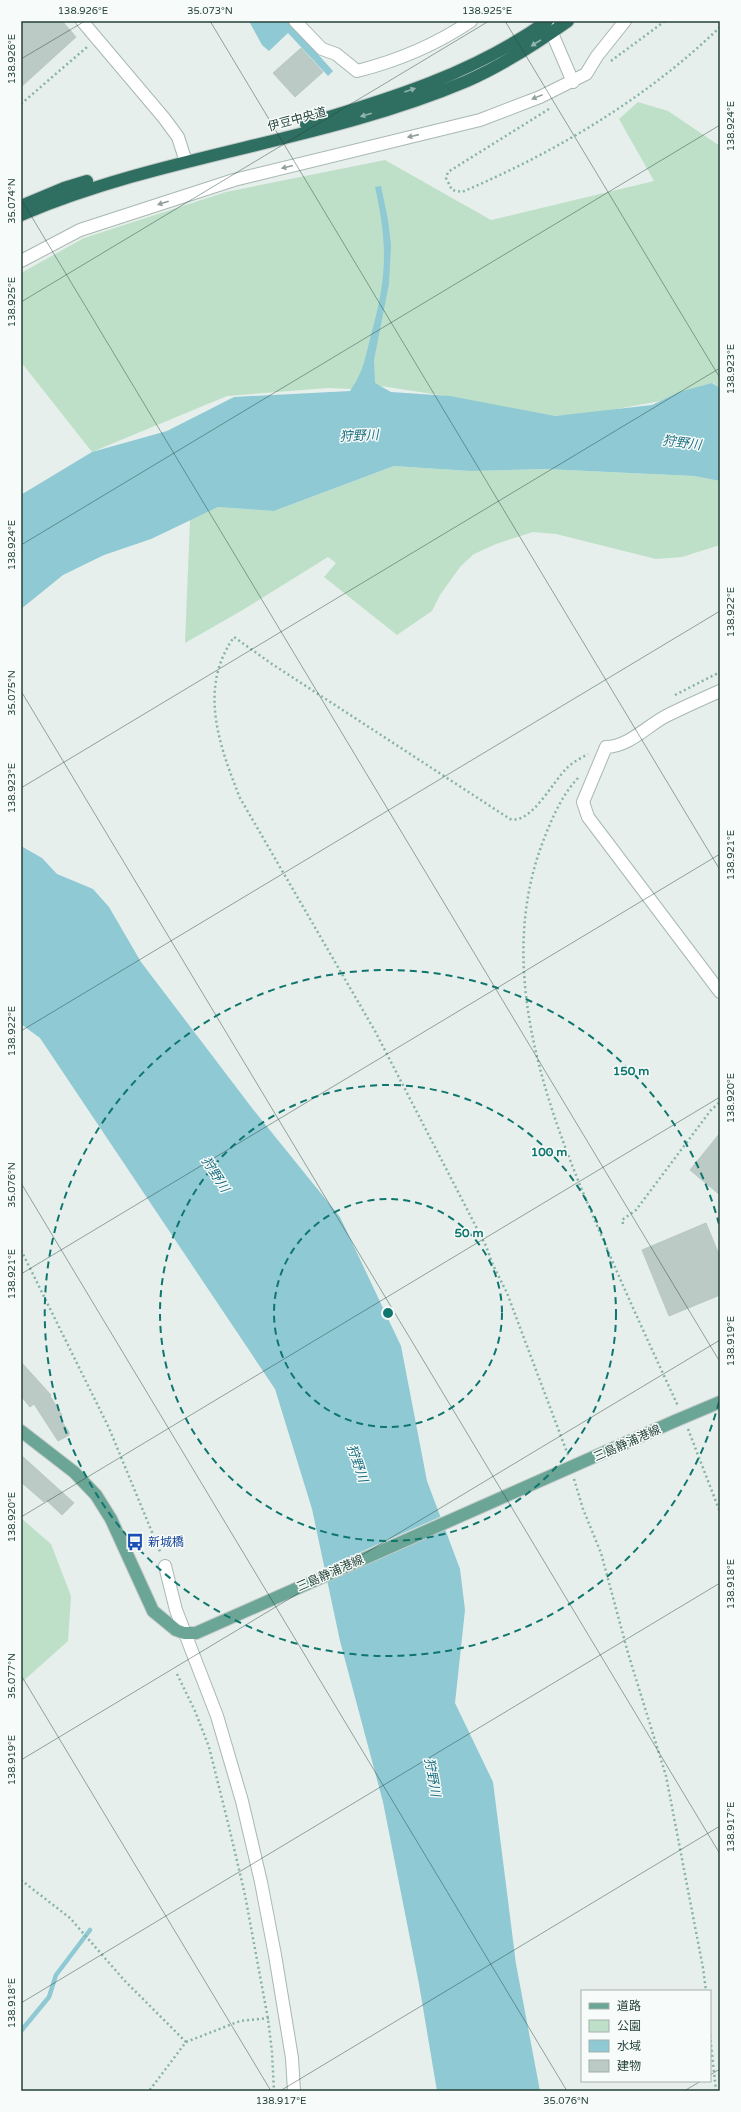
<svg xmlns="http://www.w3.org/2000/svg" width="741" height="2112" font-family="'Varela Round','Noto Sans JP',sans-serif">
	<rect width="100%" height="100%" fill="#e6efeb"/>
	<!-- green -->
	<path fill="#bfe0c8" d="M638 102 668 111 720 146V390L714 383 660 401 595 413 552 416 446 396 374 385 351 389 328 388 227 396 92 452 21 362V273L84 238 226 192 385 160 491 220 654 181 619 119Z
		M394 466 470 471 545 469 694 476 720 481V545L682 557 656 559 556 534 533 532 496 544 474 554 460 567 440 595 432 611 397 635 324 577 336 563 328 557 241 611 185 643 190 520 218 507 274 511Z
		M21 1518 51 1544 71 1596 68 1641 21 1683Z"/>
	<!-- water -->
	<path fill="#8ec9d4" d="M249 21H288L333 71 328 76 288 33 269 51 262 45Z
		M381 186 388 220 391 245 389 284 374 360 375 383 391 392 450 396 555 416 652 405 679 392 712 383 720 388V481L694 476 545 469 470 471 394 466 274 511 218 507 151 539 104 555 63 575 21 609V495L24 493 92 452 167 431 234 397 350 391C364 371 365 358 371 335 387 277 388 245 375 187Z
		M21 846 42 858 57 874 93 889 109 907 141 962 252 1108 340 1217 401 1346 427 1481 460 1569 465 1610 455 1703 493 1782 516 1964 540 2091H437L419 1984 383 1802 340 1641 312 1509 275 1389 40 1038 21 1024Z"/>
	<!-- pier -->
	<path fill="#e6efeb" d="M442 1516 447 1529 325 1583 322 1569Z"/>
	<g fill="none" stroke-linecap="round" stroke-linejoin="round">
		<!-- stream -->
		<path stroke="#8ec9d4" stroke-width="4.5" d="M21 2031 49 1997 56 1975 90 1930"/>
	</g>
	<!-- building -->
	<path fill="#bbcac4" stroke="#b8c9c2" d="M21 21H62L76 37 21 87Z
		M301 48 323 72 295 97 273 73Z
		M720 1133V1195L690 1170Z
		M706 1223 720 1257V1295L669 1316 642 1250Z
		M21 1362 51 1395 50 1396 62 1415 59 1417 69 1432V1435L58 1441 34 1404 30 1407 21 1396Z
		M21 1455 74 1503 62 1515 46 1500 44 1502 21 1482Z"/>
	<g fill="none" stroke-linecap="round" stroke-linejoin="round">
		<!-- minor casing -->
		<g stroke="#a8b8b2" stroke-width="14">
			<path id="minor" d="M82 21 164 118 178 137 186 162
				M295 21 322 49 336 54 357 71C397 61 437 44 471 21
				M548 24 573 82
				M21 261 80 230 234 180 480 120 540 97 586 74 597 56 625 21
				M720 691C702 699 684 707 666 716 647 726 628 747 606 747L583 802 588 817 720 992
				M165 1566 176 1610 217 1716 242 1801 261 1882 275 1955 292 2058 294 2091"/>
		</g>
		<!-- major casing -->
		<g stroke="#c2cac8" stroke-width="14">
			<path id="major" d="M675 1421 720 1402
				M21 1431 74 1472 96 1495 111 1519 153 1611 176 1630 184 1633H196"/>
		</g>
		<!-- highway casing -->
		<g stroke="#c2cac8" stroke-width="14">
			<path id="highway" d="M306 124C390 99 475 73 547 21
				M21 206 64 188 87 181
				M21 215C164 154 323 142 467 81 503 65 537 43 568 21"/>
		</g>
		<!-- path -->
		<path stroke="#86b3a5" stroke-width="2.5" stroke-dasharray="2 3" stroke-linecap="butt" d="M611 61 665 21
			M21 104 87 47
			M549 109 448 172 446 178 452 190 462 192C556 152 647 98 720 27
			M675 695 720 672
			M578 778C562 795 552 818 544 839 491 973 551 1120 605 1244 628 1298 653 1352 678 1406
			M623 1224 622 1220 636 1210 711 1110 720 1102
			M21 1250 109 1428 161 1554
			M688 1429 720 1512
			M568 1455 507 1293 493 1265 486 1246 375 1031 240 798C219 745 198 688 234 637L272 664 510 819C531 825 553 781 567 768 573 762 581 758 588 754
			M574 1479 583 1509 601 1553 628 1653 666 1776 703 1968 706 1991
			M177 1674 195 1711 209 1747 229 1827 245 1895 268 2019 272 2052 274 2091
			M21 1880 70 1918 124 1980 186 2042 149 2091
			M710 2035 716 2091
			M186 2042 240 2021 269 2018"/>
		<!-- minor -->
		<use href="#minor" stroke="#fff" stroke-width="12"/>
		<!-- major -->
		<use href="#major" stroke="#6aa596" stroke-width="12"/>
		<!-- highway -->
		<use href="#highway" stroke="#2f6f62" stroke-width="12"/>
		<!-- major-bridge casing -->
		<g stroke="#c2cac8" stroke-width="14" stroke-linecap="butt">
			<path id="major-bridge" d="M196 1633 675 1421"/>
		</g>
		<!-- major-bridge -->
		<use href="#major-bridge" stroke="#6aa596" stroke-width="12"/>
	</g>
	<!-- one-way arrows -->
	<defs><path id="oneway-solid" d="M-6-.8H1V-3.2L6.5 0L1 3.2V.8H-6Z"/></defs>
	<g fill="#93b5ae">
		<use href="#oneway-solid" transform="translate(536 43) rotate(148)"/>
		<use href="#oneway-solid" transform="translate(410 90) rotate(-19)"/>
		<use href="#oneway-solid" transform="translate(366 115) rotate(164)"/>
	</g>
	<g fill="#92a09c">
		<use href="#oneway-solid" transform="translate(537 97) rotate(158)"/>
		<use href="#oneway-solid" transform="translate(413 136) rotate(167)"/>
		<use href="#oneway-solid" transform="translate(287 167) rotate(166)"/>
		<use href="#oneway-solid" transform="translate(163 203) rotate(162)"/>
	</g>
	<!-- ticks -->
	<path fill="none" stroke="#24423a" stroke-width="1" stroke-opacity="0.45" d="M210 21 720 870M505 21 720 378M21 59 85 21M21 199 720 1362M21 302 489 21M21 545 720 125M21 691 720 1854M21 788 720 368M21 1031 720 611M21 1183 567 2091M21 1274 720 854M21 1517 720 1097M21 1675 271 2091M21 1760 720 1340M21 2003 720 1583M710 2075 720 2069M280 2091 720 1826M684 2091 701 2081"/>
	<!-- distance rings -->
	<g fill="none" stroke="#0f766e" stroke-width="2" stroke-dasharray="7 5">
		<circle cx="388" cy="1313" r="114"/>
		<circle cx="388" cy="1313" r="228"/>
		<path d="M719 1402A343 343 0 1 1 719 1224"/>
	</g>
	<!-- icons -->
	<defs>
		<g id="bus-bare" transform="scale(1.38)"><path d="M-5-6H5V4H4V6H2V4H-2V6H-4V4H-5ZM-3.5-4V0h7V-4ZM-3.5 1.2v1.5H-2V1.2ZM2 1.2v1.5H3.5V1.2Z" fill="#1a4fb4" stroke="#f7fbf9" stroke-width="2.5" paint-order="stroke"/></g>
	</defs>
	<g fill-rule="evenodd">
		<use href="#bus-bare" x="135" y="1542"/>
	</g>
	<g text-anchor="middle" stroke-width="3" stroke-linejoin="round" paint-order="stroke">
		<!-- street labels -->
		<g font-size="12" fill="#24423a" stroke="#f7fbf9">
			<text transform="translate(297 119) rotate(-15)" y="4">伊豆中央道</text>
			<text transform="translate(627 1443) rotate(-24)" y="4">三島静浦港線</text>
			<text transform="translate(330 1573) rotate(-24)" y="4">三島静浦港線</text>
		</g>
		<!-- transit labels -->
		<g font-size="12" fill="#164399" stroke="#f7fbf9" text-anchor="start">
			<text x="148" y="1546">新城橋</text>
		</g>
		<!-- water labels -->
		<g font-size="13" font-style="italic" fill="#1c6f80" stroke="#f7fbf9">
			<text transform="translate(359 435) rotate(-3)" y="5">狩野川</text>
			<text transform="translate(682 442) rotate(7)" y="5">狩野川</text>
			<text transform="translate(216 1174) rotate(57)" y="5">狩野川</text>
			<text transform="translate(358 1463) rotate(71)" y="5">狩野川</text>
			<text transform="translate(433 1777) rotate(80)" y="5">狩野川</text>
		</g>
	</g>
	<circle cx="388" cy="1313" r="6" fill="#0f766e" stroke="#f7fbf9" stroke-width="2"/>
	<g font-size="12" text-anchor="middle" font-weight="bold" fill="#0f766e" stroke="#f7fbf9" stroke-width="3" stroke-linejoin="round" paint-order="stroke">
		<text x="631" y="1075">150 m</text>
		<text x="549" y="1156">100 m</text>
		<text x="469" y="1237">50 m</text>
	</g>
	<!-- border -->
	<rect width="741" height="2112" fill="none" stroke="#f7fbf9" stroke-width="44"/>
	<!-- legend -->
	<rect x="581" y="1990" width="130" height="92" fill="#f7fbf9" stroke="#a3b1ad"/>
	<rect x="589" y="2003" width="20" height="6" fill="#6aa596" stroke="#a3b1ad"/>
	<text x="617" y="2010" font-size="12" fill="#24423a">道路</text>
	<rect x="589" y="2020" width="20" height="12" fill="#bfe0c8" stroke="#a3b1ad"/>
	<text x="617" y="2030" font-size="12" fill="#24423a">公園</text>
	<rect x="589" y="2040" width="20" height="12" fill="#8ec9d4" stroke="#a3b1ad"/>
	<text x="617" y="2050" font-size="12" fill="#24423a">水域</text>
	<rect x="589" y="2060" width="20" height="12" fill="#bbcac4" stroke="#a3b1ad"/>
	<text x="617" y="2070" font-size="12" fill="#24423a">建物</text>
	<rect x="22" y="22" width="697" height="2068" fill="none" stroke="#24423a" stroke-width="1.5"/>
	<g font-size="10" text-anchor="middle" fill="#24423a">
		<text x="83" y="14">138.926°E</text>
		<text x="210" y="14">35.073°N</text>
		<text x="487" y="14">138.925°E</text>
		<text transform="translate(11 59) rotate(-90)" y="4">138.926°E</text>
		<text transform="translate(730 126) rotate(-90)" y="4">138.924°E</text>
		<text transform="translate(11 201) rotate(-90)" y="4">35.074°N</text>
		<text transform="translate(11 302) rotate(-90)" y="4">138.925°E</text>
		<text transform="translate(730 369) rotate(-90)" y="4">138.923°E</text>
		<text transform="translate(11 545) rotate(-90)" y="4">138.924°E</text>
		<text transform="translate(730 612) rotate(-90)" y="4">138.922°E</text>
		<text transform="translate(11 693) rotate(-90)" y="4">35.075°N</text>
		<text transform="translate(11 788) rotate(-90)" y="4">138.923°E</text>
		<text transform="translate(730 855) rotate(-90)" y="4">138.921°E</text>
		<text transform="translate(11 1031) rotate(-90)" y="4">138.922°E</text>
		<text transform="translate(730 1098) rotate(-90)" y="4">138.920°E</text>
		<text transform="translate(11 1185) rotate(-90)" y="4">35.076°N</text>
		<text transform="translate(11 1274) rotate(-90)" y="4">138.921°E</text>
		<text transform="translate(730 1341) rotate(-90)" y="4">138.919°E</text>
		<text transform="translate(11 1517) rotate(-90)" y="4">138.920°E</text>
		<text transform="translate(730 1584) rotate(-90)" y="4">138.918°E</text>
		<text transform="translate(11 1676) rotate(-90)" y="4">35.077°N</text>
		<text transform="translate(11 1760) rotate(-90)" y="4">138.919°E</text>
		<text transform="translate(730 1827) rotate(-90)" y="4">138.917°E</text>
		<text transform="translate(11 2003) rotate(-90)" y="4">138.918°E</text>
		<text x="281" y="2104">138.917°E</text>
		<text x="566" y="2104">35.076°N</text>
	</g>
</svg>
